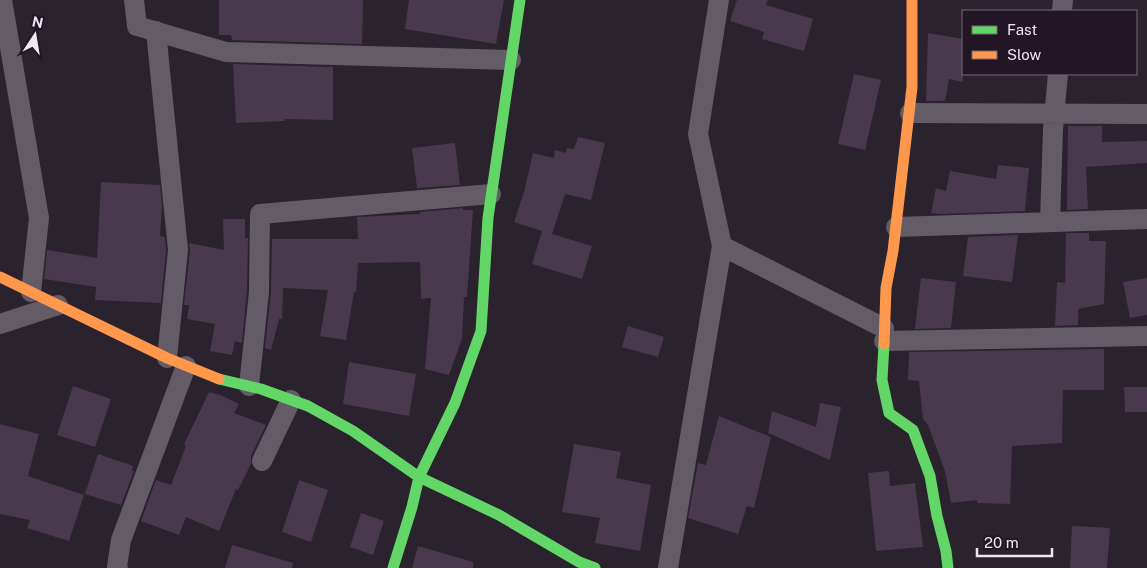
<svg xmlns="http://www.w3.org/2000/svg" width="1147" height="568" font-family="'Public Sans',sans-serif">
	<rect width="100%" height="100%" fill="#2a222c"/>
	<!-- building -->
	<path fill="#483a4c" d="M219 0H363L362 44 232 40 231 35H219Z
		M409 0H504L496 44 405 29Z
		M737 0H768L766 5 813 19 804 51 762 39 764 32 730 21Z
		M928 33 963 39V82L949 79 945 101H926Z
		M233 64 333 67V120L284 119 285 121 236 123Z
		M854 74 881 80 865 150 838 144Z
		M1068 126H1102V142L1147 141V163L1086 167 1088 209 1067 210Z
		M578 137 605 143 591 200 565 194 552 234 592 246 582 279 532 264 542 231 514 222 524 192 533 153 554 158 555 150 566 153 567 148 574 149Z
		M455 143 460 185 417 188 412 148Z
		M998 165 1029 168 1025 211 938 214 931 213 936 188 946 191 950 171 996 179Z
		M101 182 160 185 162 206 160 236 165 237 166 250 161 303 95 300 96 287 44 279 47 250 97 258Z
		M463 208V210H473L467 297H464L462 339 449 375 425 369 431 298 421 299 420 262 358 263 356 292H354L346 340 320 336 328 290 283 288 282 319H279L271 350 265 348 271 292 272 239H358L357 217 420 214V212Z
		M223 219H245V238H248L247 291 242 343 235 341 232 355 210 351 215 324 187 319 189 305H184L190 251 189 243 224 250Z
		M1066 233H1089V241H1106L1104 304 1078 309V325L1055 326 1057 282 1065 283Z
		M1018 235 1012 282 963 276 968 237Z
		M921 278 956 282 951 328 915 329Z
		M1147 278V315L1130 318 1123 282Z
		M628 326 664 337 658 357 622 347Z
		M1104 349V390H1063L1062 443 1012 446 1010 504 977 503V500L951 503 945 471 928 425 923 419 919 381 908 380 909 352Z
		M349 362 416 374 409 416 343 404Z
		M73 386 111 399 95 447 57 435Z
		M1124 387H1147V412H1125Z
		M209 392 220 395 239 404 234 413 266 425 251 456V464L238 490 236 489 219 531 186 517 179 535 141 521 156 480 171 485 186 446 184 444Z
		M820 403 841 407 830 460 768 433 772 411 816 427Z
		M719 416 771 437 754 508 747 506 738 534 688 518 698 463 706 465Z
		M0 424 39 434 28 476 84 495 69 541 27 528 30 520 0 514Z
		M574 444 621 452 616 478 651 485 640 551 595 543 600 518 562 512Z
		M98 454 133 466 132 471H134L121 505 85 494Z
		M889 471 890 486 915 483 923 547 876 551 868 473Z
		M299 480 328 490 311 542 282 532Z
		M361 513 384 521 373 555 350 547Z
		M1072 526 1110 528 1107 568H1070Z
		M232 545 293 563 292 568H225Z
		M418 546 473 562V568H412Z"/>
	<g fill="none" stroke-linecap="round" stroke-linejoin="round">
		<!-- street -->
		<path stroke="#635b66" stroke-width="20" d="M2 0 39 218 31 292
			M134 0 137 26 226 52 511 60
			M719 0 698 134 722 246 884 328
			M1062 11 1063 0
			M156 31 178 250 167 358
			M910 113 1147 114
			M1050 222 1053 129 1058 74
			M896 227 1147 219
			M0 324 58 305
			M884 341 1147 336
			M249 386 259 292 260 214 491 194
			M262 461 291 400
			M118 568 117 567 121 540 186 366
			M668 568 722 246"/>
		<!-- fast -->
		<path stroke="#63d668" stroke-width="11" d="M884 344 882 380 889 413 913 430 930 476 937 516 946 551 948 568
			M219 379 261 389 308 406 353 431 419 477 499 515 579 562 595 568
			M393 568 412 507 419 477 455 403 481 331 488 218 520 0"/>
		<!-- slow -->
		<path stroke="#ff974d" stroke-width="11" d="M0 277 167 358 219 379
			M884 344 886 288 893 251 912 87V0"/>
	</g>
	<!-- legend -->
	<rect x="962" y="10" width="175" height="65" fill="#221625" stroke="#746977"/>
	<rect x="972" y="26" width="25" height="8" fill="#63d668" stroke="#746977"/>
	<text x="1007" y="35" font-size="15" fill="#efe6f1">Fast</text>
	<rect x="972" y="51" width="25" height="8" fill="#ff974d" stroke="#746977"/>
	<text x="1007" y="60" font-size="15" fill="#efe6f1">Slow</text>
	<!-- north arrow -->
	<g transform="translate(35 35) rotate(12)" stroke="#221625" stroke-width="4" paint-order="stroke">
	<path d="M0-4L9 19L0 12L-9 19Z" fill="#efe6f1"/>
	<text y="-8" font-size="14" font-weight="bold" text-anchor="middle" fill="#efe6f1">N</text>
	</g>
	<!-- scale -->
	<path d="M977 548v8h75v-8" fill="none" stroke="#efe6f1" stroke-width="2.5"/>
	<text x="984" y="548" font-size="15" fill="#efe6f1" stroke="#221625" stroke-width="4" paint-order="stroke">20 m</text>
</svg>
